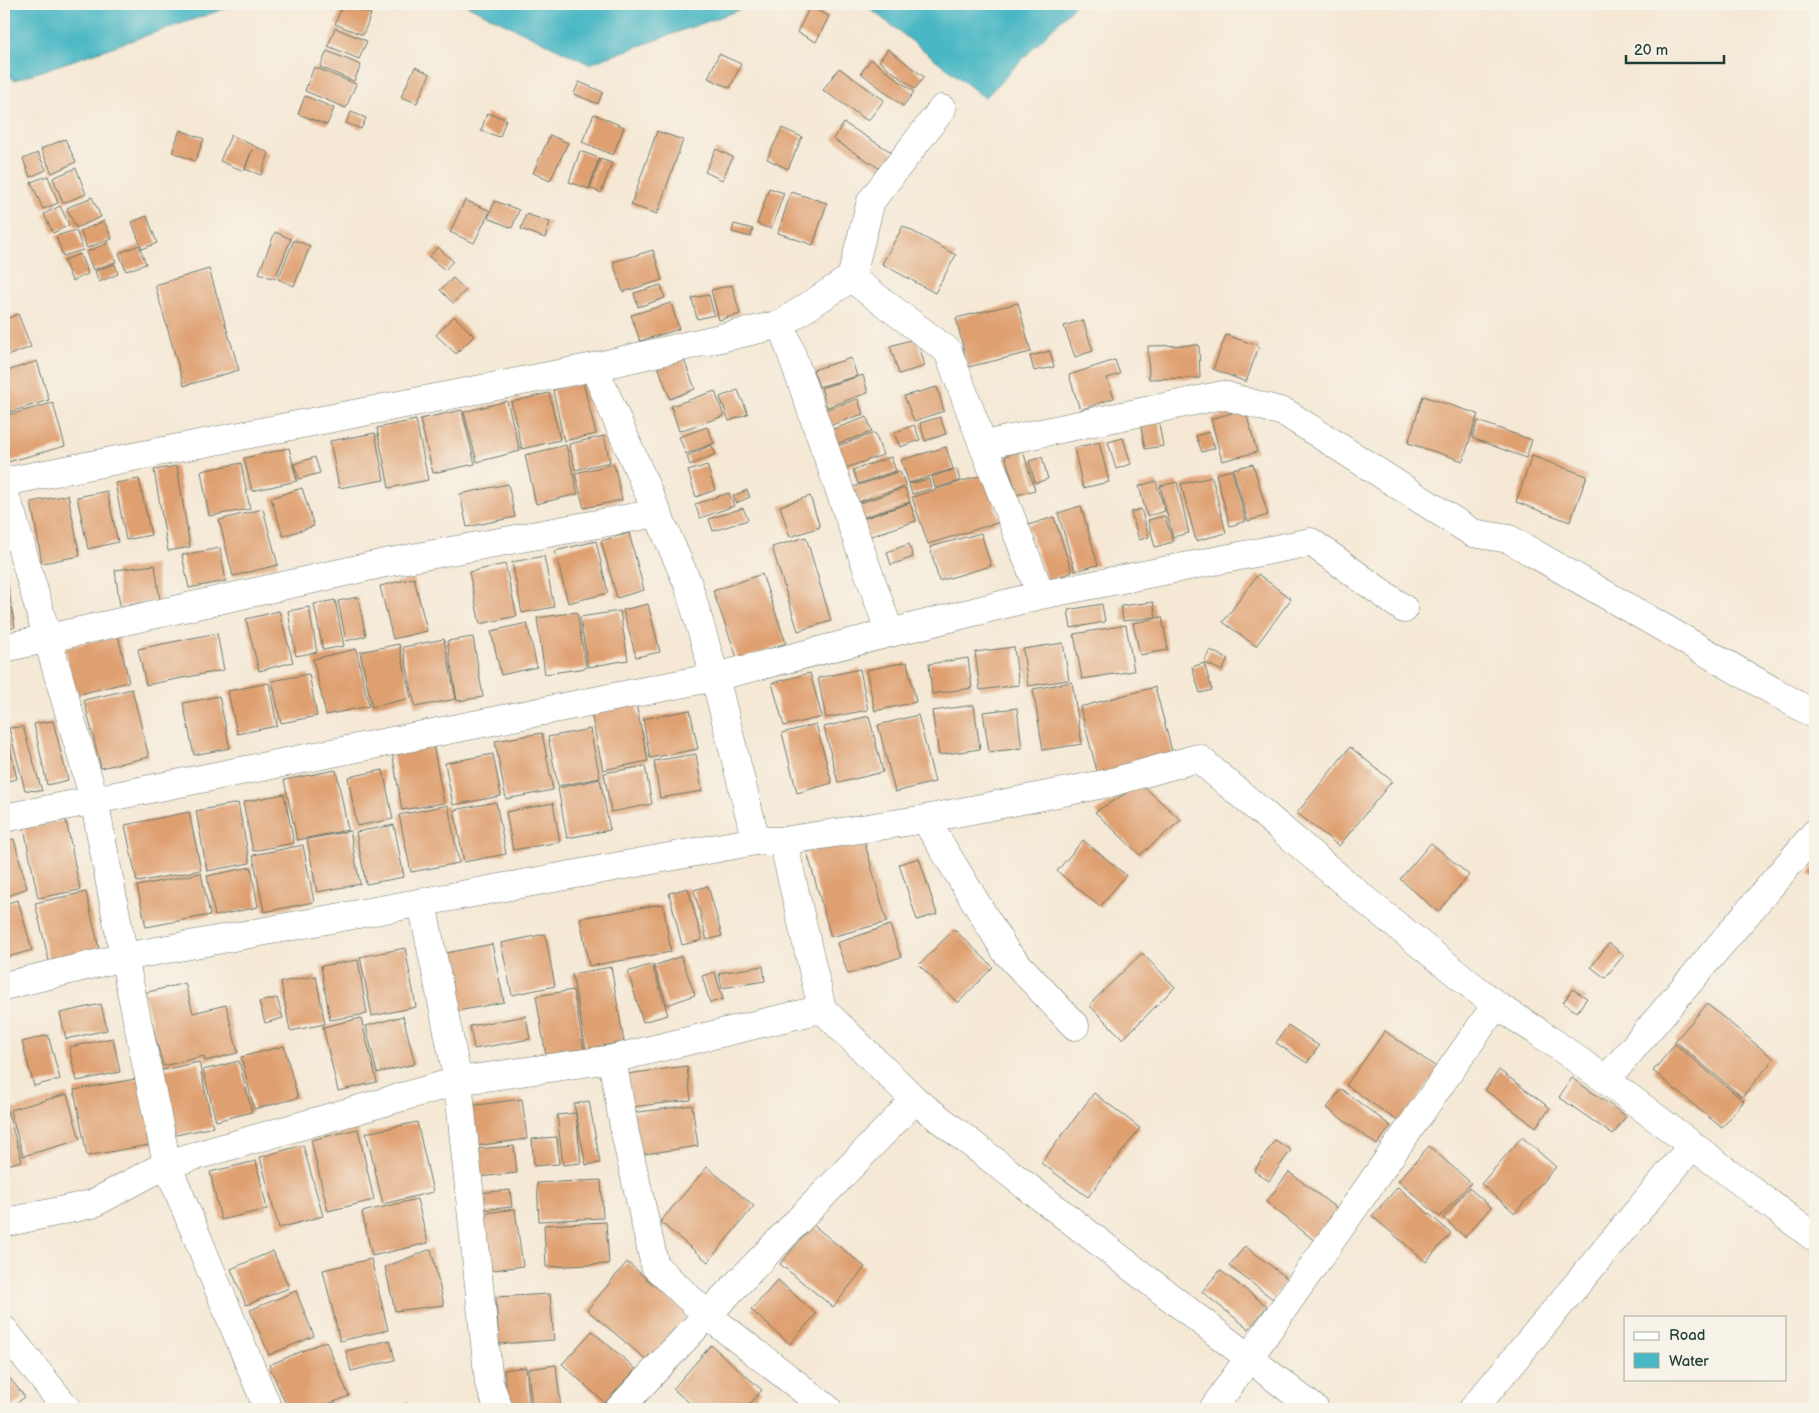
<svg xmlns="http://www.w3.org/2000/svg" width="1819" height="1413" font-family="'Balsamiq Sans',sans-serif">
	<rect width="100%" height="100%" fill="#f7f3e8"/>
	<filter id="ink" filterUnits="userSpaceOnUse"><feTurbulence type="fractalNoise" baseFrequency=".02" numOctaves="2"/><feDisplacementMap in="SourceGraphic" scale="10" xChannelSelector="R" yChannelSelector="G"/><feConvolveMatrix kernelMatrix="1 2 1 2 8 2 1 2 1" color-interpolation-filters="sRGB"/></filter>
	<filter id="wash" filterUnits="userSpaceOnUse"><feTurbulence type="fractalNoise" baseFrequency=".0096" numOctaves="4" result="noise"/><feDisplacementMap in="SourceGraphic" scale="20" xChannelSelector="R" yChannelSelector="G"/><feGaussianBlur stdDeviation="1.12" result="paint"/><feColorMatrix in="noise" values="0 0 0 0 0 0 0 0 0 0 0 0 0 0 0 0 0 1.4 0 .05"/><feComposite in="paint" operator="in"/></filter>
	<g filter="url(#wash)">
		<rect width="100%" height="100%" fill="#f5e8d5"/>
		<!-- water -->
		<path fill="#49b7c4" stroke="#347a7c" d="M4 4H239L15 80 4 73Z
			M464 4H756L589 64Z
			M864 4H1076L985 98Z"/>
		<g id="blocks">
			<!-- building -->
			<path fill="#dfa071" d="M343 4 371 14 363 35 335 24Z
				M810 7 829 16 816 42 797 32Z
				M335 28 367 41 359 59 328 46Z
				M888 49 924 77 915 89 879 61Z
				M327 51 361 65 354 81 320 67Z
				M719 54 741 64 730 88 708 78Z
				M871 59 914 92 903 106 861 73Z
				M314 67 356 84 346 108 305 91Z
				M415 67 430 74 417 103 401 97Z
				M839 68 884 100 868 121 823 90Z
				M579 82 603 92 598 104 574 94Z
				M305 96 334 108 327 125 298 114Z
				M351 112 366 118 361 129 346 123Z
				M487 113 506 119 500 137 481 131Z
				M594 114 624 127 613 155 582 142Z
				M844 123 896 155 885 172 833 139Z
				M782 128 802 137 788 169 767 159Z
				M180 130 204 139 195 161 172 152Z
				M657 131 683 140 657 214 631 205Z
				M231 135 269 153 261 175 245 169 252 150 244 171 220 161Z
				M550 135 568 143 550 181 533 173Z
				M65 139 76 162 52 173 41 149Z
				M716 149 733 157 722 180 705 172Z
				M580 151 599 158 589 189 569 182Z
				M38 153 46 170 30 177 23 159Z
				M600 159 612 163 601 193 590 188Z
				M76 168 86 194 63 203 53 178Z
				M48 176 58 203 43 209 31 182Z
				M769 188 784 193 771 229 757 224Z
				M791 192 827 203 813 245 778 233Z
				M92 197 101 217 76 228 67 208Z
				M465 200 490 211 474 243 450 232Z
				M495 201 519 210 512 228 488 218Z
				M60 206 69 225 53 233 44 214Z
				M526 214 550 222 545 238 521 229Z
				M147 216 157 243 142 249 132 222Z
				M104 221 112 239 87 248 80 231Z
				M734 224 753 229 751 237 732 232Z
				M903 226 956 255 935 293 882 264Z
				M76 230 83 250 63 256 56 236Z
				M275 232 291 239 275 279 259 273Z
				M294 240 310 246 294 286 278 279Z
				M108 243 116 262 93 270 86 252Z
				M139 245 146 264 126 271 119 253Z
				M438 247 453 261 445 270 429 257Z
				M653 250 662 280 623 292 613 262Z
				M80 254 88 274 72 281 64 260Z
				M115 264 118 274 99 282 95 271Z
				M209 269 239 370 184 386 155 285Z
				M453 278 466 290 453 303 440 290Z
				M661 285 665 298 638 307 634 293Z
				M732 285 740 314 719 320 711 290Z
				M709 295 714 315 697 319 692 298Z
				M671 303 679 329 640 341 631 315Z
				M1018 303 1031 352 968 367 956 318Z
				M18 314 31 347 4 357V320Z
				M454 316 474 336 456 354 436 335Z
				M1083 320 1093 351 1075 357 1064 326Z
				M1226 335 1259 346 1246 382 1213 369Z
				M917 338 925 366 899 374 890 346Z
				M1199 345 1200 378 1149 379 1148 346Z
				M1050 351 1054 367 1034 371 1030 356Z
				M683 357 695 389 670 399 658 366Z
				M851 358 857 376 819 387 813 370Z
				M1115 360 1120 374 1107 378 1114 398 1080 410 1069 375Z
				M37 361 49 400 4 414V372Z
				M863 375 868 393 827 407 821 388Z
				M583 382 596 434 564 441 553 390Z
				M937 387 944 411 914 421 904 396Z
				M738 390 748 414 729 421 720 397Z
				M715 391 724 416 679 431 671 406Z
				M549 393 560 440 522 449 511 402Z
				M1423 396 1478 414 1463 461 1408 443Z
				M858 399 863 414 826 427 820 411Z
				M507 401 520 451 477 462 464 412Z
				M53 403 65 446 8 462 4 446V416Z
				M1245 409 1257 452 1222 461 1211 419Z
				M462 410 475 464 433 473 420 419Z
				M867 417 872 432 836 444 831 430Z
				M940 417 946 434 925 441 920 423Z
				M1158 418 1163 446 1145 449 1140 422Z
				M416 420 428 480 389 488 377 428Z
				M1478 421 1532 440 1526 458 1472 438Z
				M914 425 920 440 900 447 894 433Z
				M707 427 714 443 686 454 679 437Z
				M1209 432 1215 448 1202 452 1196 436Z
				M375 433 384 480 339 488 330 441Z
				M875 433 883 455 845 468 837 446Z
				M604 436 610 462 575 470 569 444Z
				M1123 438 1131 464 1116 469 1108 442Z
				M1099 442 1109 482 1083 488 1074 448Z
				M566 445 578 494 536 504 525 455Z
				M711 445 716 454 690 465 687 456Z
				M946 447 953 469 909 483 901 460Z
				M289 448 297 481 252 491 244 458Z
				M1023 451 1035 490 1017 495 1005 456Z
				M1532 456 1587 476 1570 522 1516 502Z
				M315 457 320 473 299 479 294 464Z
				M891 457 896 471 858 484 853 470Z
				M1042 457 1048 479 1035 483 1029 461Z
				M241 463 250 509 209 516 201 471Z
				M614 464 622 500 584 508 575 473Z
				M1253 464 1268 515 1248 521 1233 469Z
				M707 465 715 490 696 497 688 471Z
				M177 466 190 547 168 551 154 470Z
				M957 469 960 481 935 488 932 476Z
				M1232 470 1246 521 1230 526 1216 474Z
				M900 471 906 486 858 502 853 487Z
				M985 474 1000 522 928 544 912 497Z
				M1212 477 1226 533 1196 541 1181 484Z
				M139 479 151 535 126 540 115 483Z
				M929 479 931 489 912 494 909 484Z
				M1156 481 1165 511 1147 516 1139 486Z
				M1177 482 1189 533 1173 537 1160 486Z
				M508 484 515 517 467 527 460 494Z
				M302 488 314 526 283 536 271 498Z
				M905 488 910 502 862 518 857 504Z
				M747 490 750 497 736 503 733 496Z
				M107 491 118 542 88 549 77 497Z
				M729 493 734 506 700 518 695 504Z
				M68 495 80 556 42 563 31 502Z
				M810 496 820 527 790 537 780 506Z
				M910 503 916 521 868 537 862 519Z
				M1081 506 1098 565 1075 571 1058 513Z
				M743 508 748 520 713 531 709 519Z
				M263 509 278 565 233 576 219 520Z
				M1141 509 1149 537 1139 540 1131 512Z
				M1165 516 1173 542 1155 547 1148 520Z
				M1054 517 1072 572 1047 581 1028 525Z
				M629 533 644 590 617 598 601 541Z
				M981 533 991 566 939 581 930 547Z
				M806 537 831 621 798 631 772 547Z
				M596 541 608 593 568 603 555 551Z
				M909 544 913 557 891 565 887 552Z
				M220 548 226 581 189 588 182 555Z
				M544 556 554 607 522 613 512 562Z
				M505 564 517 616 480 624 469 572Z
				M155 565 160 601 120 606 115 570Z
				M4 574H6L15 627 4 630Z
				M762 574 786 643 738 660 713 591Z
				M1258 574 1291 599 1256 646 1223 622Z
				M414 578 427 631 393 639 380 586Z
				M358 597 366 636 346 641 338 601Z
				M335 600 344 646 323 650 314 604Z
				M1153 602 1156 617 1123 621 1121 606Z
				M648 604 660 652 636 657 623 610Z
				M1102 604 1105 622 1071 628 1068 610Z
				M309 607 317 652 296 656 288 611Z
				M279 611 293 662 259 671 246 619Z
				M620 611 628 660 588 667 580 617Z
				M577 612 586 668 545 674 537 618Z
				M1162 617 1168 650 1140 655 1133 623Z
				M527 623 537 667 501 675 491 631Z
				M1126 625 1134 671 1082 679 1074 634Z
				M217 633 224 670 146 685 138 649Z
				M118 635 129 682 76 695 65 648Z
				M473 637 483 697 457 701 447 641Z
				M444 639 456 699 415 707 403 647Z
				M1063 643 1069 680 1028 686 1023 649Z
				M399 644 411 698 372 707 360 652Z
				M1014 647 1019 685 980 690 975 652Z
				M356 649 369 706 326 715 313 659Z
				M1210 650 1228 659 1222 671 1204 662Z
				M968 658 972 688 932 694 929 664Z
				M907 662 916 702 875 711 866 670Z
				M1204 663 1212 690 1200 693 1192 667Z
				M860 669 868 710 826 718 818 678Z
				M810 673 822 717 784 726 772 683Z
				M309 674 317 716 281 723 272 681Z
				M1072 682 1082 744 1043 750 1033 689Z
				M269 683 277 726 237 734 228 691Z
				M1155 687 1173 755 1098 775 1080 707Z
				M132 689 149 757 101 768 84 700Z
				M219 696 230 748 194 755 183 703Z
				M636 704 648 761 603 770 591 713Z
				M974 705 980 749 939 755 932 711Z
				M1017 708 1022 748 989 752 983 712Z
				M690 710 698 749 650 758 643 719Z
				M918 715 935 782 895 792 878 725Z
				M869 716 883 772 838 783 824 727Z
				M53 721 68 780 47 785 34 724Z
				M816 724 832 783 797 793 782 733Z
				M23 727 42 791 25 790 9 728Z
				M590 729 600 778 558 786 548 737Z
				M542 733 553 790 506 799 495 741Z
				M8 740 17 779 4 782V741Z
				M433 744 444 803 402 810 392 751Z
				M1350 747 1392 781 1339 846 1297 813Z
				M493 754 501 796 453 805 445 763Z
				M696 754 702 791 660 798 654 761Z
				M645 766 652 804 611 812 604 773Z
				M336 770 348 830 297 840 284 780Z
				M383 770 393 819 357 826 348 777Z
				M600 779 610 830 567 838 558 788Z
				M1141 784 1181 820 1140 855 1095 812Z
				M284 794 294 843 253 851 243 802Z
				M496 802 506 854 464 862 454 810Z
				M238 803 250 863 207 871 196 811Z
				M553 803 560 842 513 850 506 812Z
				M448 805 459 863 411 872 399 815Z
				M189 812 201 870 137 882 125 825Z
				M66 820 80 890 38 898 24 828Z
				M394 825 404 877 366 884 356 832Z
				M350 831 360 884 317 892 307 839Z
				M863 837 887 922 831 937 807 852Z
				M14 839 27 888 4 898V840Z
				M1083 840 1126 875 1100 907 1057 871Z
				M1431 843 1469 875 1438 912 1400 879Z
				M303 845 314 902 264 912 253 855Z
				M919 858 937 914 917 920 899 864Z
				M1815 866V879L1809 874Z
				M251 867 258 907 215 916 207 876Z
				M201 873 210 915 146 927 137 886Z
				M708 886 722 936 707 940 694 890Z
				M688 888 702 940 682 945 669 893Z
				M86 892 102 961 52 973 35 903Z
				M18 900 32 950 4 958V904Z
				M663 904 671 952 589 966 580 918Z
				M890 925 901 957 848 974 837 943Z
				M954 929 993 967 958 1003 919 965Z
				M545 934 555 986 512 995 501 943Z
				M1609 943 1624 955 1605 978 1591 967Z
				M492 944 504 1002 453 1012 441 954Z
				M405 948 416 1007 372 1016 360 957Z
				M1142 953 1175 987 1123 1039 1089 1005Z
				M681 956 695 995 667 1005 654 966Z
				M358 960 367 1014 330 1020 321 966Z
				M652 964 668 1015 643 1022 628 972Z
				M763 966 765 981 722 988 719 973Z
				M611 967 624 1042 586 1049 572 974Z
				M715 972 723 999 710 1003 702 976Z
				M316 976 325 1024 290 1031 281 982Z
				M185 983 193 1013 226 1005 238 1053 205 1061 204 1056 163 1066 144 993Z
				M1572 989 1587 998 1577 1012 1563 1003Z
				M573 990 584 1049 546 1056 536 996Z
				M277 998 283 1018 265 1023 259 1002Z
				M101 1004 107 1030 66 1039 60 1013Z
				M1707 1004 1774 1059 1742 1097 1675 1041Z
				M403 1016 415 1064 377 1073 366 1026Z
				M526 1016 530 1039 474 1049 470 1026Z
				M361 1018 377 1082 338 1091 323 1027Z
				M1288 1025 1319 1046 1307 1063 1276 1043Z
				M1385 1031 1439 1069 1400 1123 1346 1085Z
				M48 1035 60 1079 34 1086 22 1042Z
				M113 1038 120 1072 77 1081 69 1047Z
				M1675 1044 1744 1101 1722 1128 1653 1071Z
				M284 1046 298 1098 254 1109 241 1057Z
				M239 1061 252 1112 216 1121 203 1070Z
				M199 1062 213 1127 172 1136 158 1071Z
				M687 1066 691 1100 631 1107 627 1074Z
				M1499 1070 1550 1108 1536 1127 1485 1090Z
				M141 1078 154 1144 87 1156 74 1090Z
				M1572 1078 1626 1116 1613 1135 1559 1097Z
				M1341 1089 1391 1126 1377 1145 1327 1108Z
				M1094 1093 1140 1128 1088 1197 1041 1163Z
				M67 1094 80 1140 23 1156 10 1110Z
				M522 1099 527 1139 475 1146 469 1106Z
				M589 1101 600 1163 586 1165 574 1104Z
				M692 1105 698 1146 638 1155 632 1113Z
				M7 1110 22 1161 7 1165 4 1155V1111Z
				M576 1113 581 1163 563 1165 557 1115Z
				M417 1122 433 1192 383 1204 366 1133Z
				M358 1129 374 1200 328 1211 311 1140Z
				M557 1137 559 1164 534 1166 532 1139Z
				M1522 1137 1556 1167 1515 1213 1481 1184Z
				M1275 1140 1291 1150 1269 1181 1254 1171Z
				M303 1145 323 1216 279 1228 260 1157Z
				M514 1146 517 1173 478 1177 475 1149Z
				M1429 1146 1471 1183 1440 1217 1398 1181Z
				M256 1161 267 1209 221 1220 210 1172Z
				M707 1167 754 1206 708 1262 660 1222Z
				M1289 1172 1344 1214 1320 1245 1266 1202Z
				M601 1180 603 1218 539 1221 537 1183Z
				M1398 1187 1451 1233 1426 1262 1372 1216Z
				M1469 1188 1491 1207 1465 1237 1443 1218Z
				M510 1190 512 1207 481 1210 480 1193Z
				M417 1199 428 1243 372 1256 362 1212Z
				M515 1209 523 1266 487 1271 478 1214Z
				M606 1222 609 1264 546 1267 544 1225Z
				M813 1225 865 1267 833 1307 780 1264Z
				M1245 1246 1288 1279 1273 1299 1229 1266Z
				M431 1249 444 1305 395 1311 385 1267Z
				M273 1251 289 1288 246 1305 231 1269Z
				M371 1259 388 1330 340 1341 323 1270Z
				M627 1262 689 1315 649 1362 587 1310Z
				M1220 1270 1267 1306 1249 1329 1202 1292Z
				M778 1280 816 1314 790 1344 751 1310Z
				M296 1291 314 1336 269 1355 250 1310Z
				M550 1294 554 1340 499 1344 496 1297Z
				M592 1331 636 1369 605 1403 562 1364Z
				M390 1340 395 1360 351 1371 346 1351Z
				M326 1341 349 1396 316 1409H288L269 1365Z
				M711 1345 762 1390 745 1409H697L673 1389Z
				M556 1365 561 1409H532L528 1369Z
				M526 1367 530 1409H508L504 1370Z
				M4 1371 25 1397 9 1409H4Z
				M407 1403 410 1409H396Z"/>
		</g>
	</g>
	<g filter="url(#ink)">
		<use href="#blocks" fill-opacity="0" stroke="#6a796c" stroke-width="1"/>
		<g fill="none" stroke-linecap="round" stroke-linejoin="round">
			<!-- street casing -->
			<g stroke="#6a796c" stroke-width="29">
				<path id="street" d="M851 278 948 351 983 445 1041 595
					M781 324 887 625 892 632
					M594 367 781 324 851 278 871 201 942 109
					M983 445 1223 395 1286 413 1473 533 1509 539 1815 715
					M4 482 594 367 688 584 715 677 756 841 124 957 4 986
					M4 493 12 515 94 799 124 957 167 1164 268 1409
					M4 648 385 563 657 513
					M4 818 715 677 1041 595 1311 542 1404 609
					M925 819 1006 952 1075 1026
					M765 841H783L822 1009 915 1100 1315 1409
					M783 841 925 819 1109 783 1198 758 1370 904 1496 1005 1537 1031 1606 1080 1815 1238
					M422 903 458 1081 489 1383 499 1409
					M612 1059 625 1133 655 1266 707 1315 828 1409
					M1606 1080 1815 833
					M4 1223 92 1204 167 1164 458 1081 612 1059 822 1009
					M4 1330 67 1409
					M619 1409 707 1315 915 1100
					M1213 1409 1496 1005
					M1473 1409 1692 1146"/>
			</g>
			<!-- street -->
			<use href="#street" stroke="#fff" stroke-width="28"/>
		</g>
	</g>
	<!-- margin -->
	<rect width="1819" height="1413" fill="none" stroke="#f7f3e8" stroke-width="20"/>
	<!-- legend -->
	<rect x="1624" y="1316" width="162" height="65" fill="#f7f3e8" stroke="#a1aaa0"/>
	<rect x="1634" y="1332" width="25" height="8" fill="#ffffff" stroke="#a1aaa0"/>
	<text x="1669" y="1340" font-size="15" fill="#1f3d34">Road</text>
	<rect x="1634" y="1353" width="25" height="15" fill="#49b7c4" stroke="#a1aaa0"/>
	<text x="1669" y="1366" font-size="15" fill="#1f3d34">Water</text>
	<!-- scale -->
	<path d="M1626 55v8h98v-8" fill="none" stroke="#1f3d34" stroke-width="2.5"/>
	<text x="1634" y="55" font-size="15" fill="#1f3d34" stroke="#f7f3e8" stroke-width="4" paint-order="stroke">20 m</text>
</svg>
